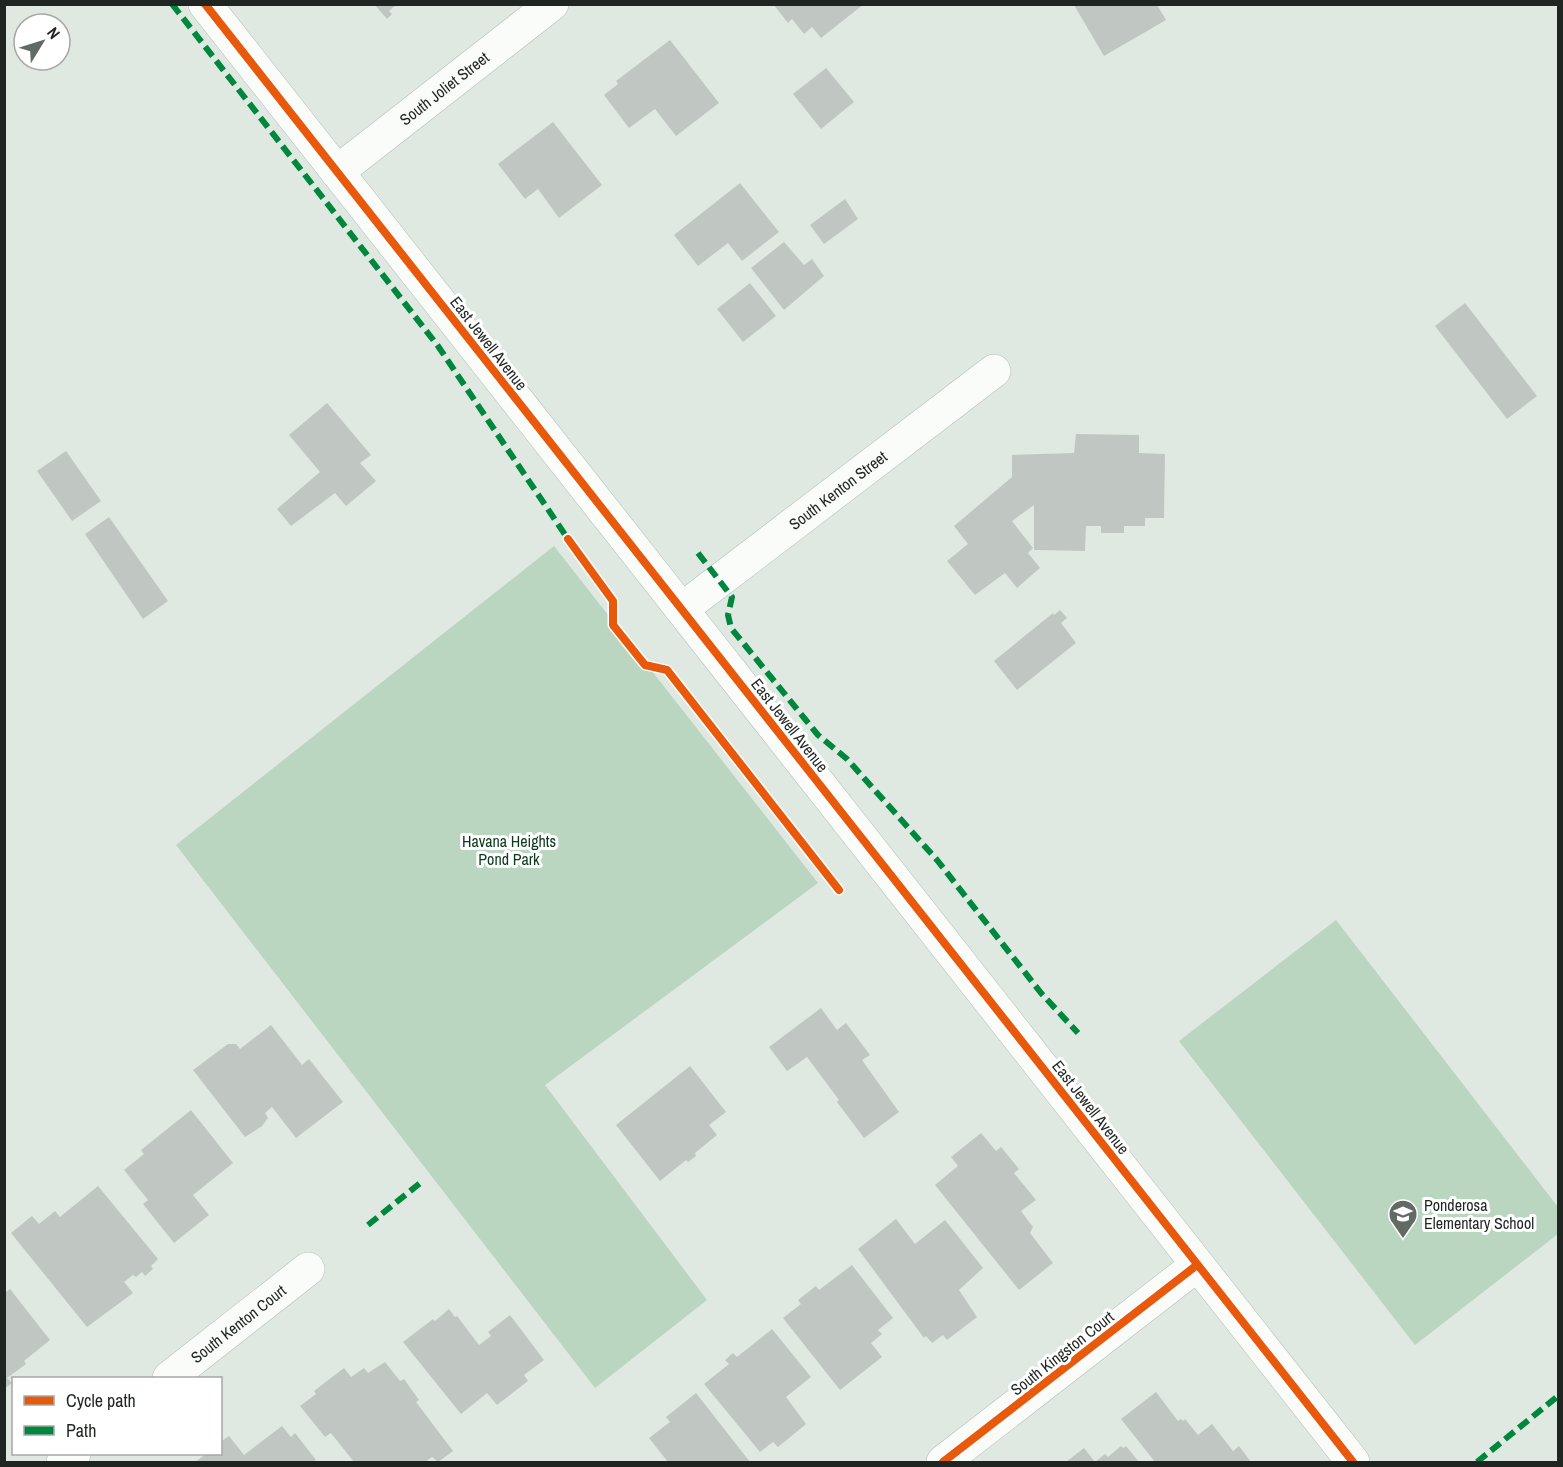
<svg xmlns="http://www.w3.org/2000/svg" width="1563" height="1467" viewBox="0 0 1563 1467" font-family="'Archivo Narrow',sans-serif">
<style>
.green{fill:#bad5c0}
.building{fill:#c0c7c2}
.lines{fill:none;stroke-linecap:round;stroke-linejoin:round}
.street-casing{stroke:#b6beb8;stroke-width:34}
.secondary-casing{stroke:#b6beb8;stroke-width:34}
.street{stroke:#fafcfa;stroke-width:33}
.secondary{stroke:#fafcfa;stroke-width:33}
.quiet{stroke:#00873e;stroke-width:6;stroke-dasharray:12 6;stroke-linecap:butt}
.cycleway-casing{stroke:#fff;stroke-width:11}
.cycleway{stroke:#e8590c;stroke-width:8}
.labels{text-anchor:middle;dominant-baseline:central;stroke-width:6;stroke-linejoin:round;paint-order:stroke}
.street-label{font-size:16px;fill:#1f2621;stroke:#fff}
.park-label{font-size:16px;fill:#0d391c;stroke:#fff}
.poi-label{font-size:16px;fill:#1f2621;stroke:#fff;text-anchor:start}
</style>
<rect width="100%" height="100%" fill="#dfe9e1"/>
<g class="green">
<path d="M554 546 818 883 545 1085 707 1300 595 1388 176 845Z"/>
<path d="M1336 920 1558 1207V1234L1415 1345 1179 1041Z"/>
</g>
<g class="building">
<path d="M374 4H397L389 11 392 14 387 19Z"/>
<path d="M773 4H864L821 38 812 27 804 34 792 19 788 23Z"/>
<path d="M1074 5H1157L1166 20 1104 56Z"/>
<path d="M670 40 719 103 676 136 655 109 629 128 604 95 618 84 616 81Z"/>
<path d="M826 68 854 102 821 129 793 94Z"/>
<path d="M553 122 602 185 559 218 538 189 525 199 498 164Z"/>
<path d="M740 183 779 232 742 261 728 243 698 266 674 235Z"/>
<path d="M845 199 858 219 824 244 810 225Z"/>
<path d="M784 242 804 265 812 259 824 276 784 310 751 268Z"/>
<path d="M750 283 776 316 743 342 717 309Z"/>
<path d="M1465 303 1537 396 1507 419 1435 326Z"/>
<path d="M327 403 371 455 360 463 376 481 346 506 335 493 291 526 277 509 320 472 289 435Z"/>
<path d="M1076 434 1139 435V453L1165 454 1164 518H1145V526H1124V533H1101V526H1086L1085 551 1034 550V505L1012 521 1033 548 1028 553 1040 568 1017 588 1005 573 975 595 947 561 968 544 954 526 1012 477V455L1074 453Z"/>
<path d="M66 451 101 501 72 521 37 471Z"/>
<path d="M109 517 168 601 143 619 85 534Z"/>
<path d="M1060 610 1067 618 1061 623 1076 643 1017 690 994 661 1053 613 1054 615Z"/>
<path d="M821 1008 837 1030 846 1023 870 1055 862 1060 899 1112 864 1138 837 1102 839 1100 807 1057 787 1071 769 1047Z"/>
<path d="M271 1025 302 1065 309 1059 343 1102 296 1138 272 1107 265 1113 268 1118 262 1126 245 1137 193 1070 228 1044H236L240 1049Z"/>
<path d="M690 1066 726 1112 709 1125 717 1135 695 1153 696 1156 688 1162 686 1160 660 1181 616 1125Z"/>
<path d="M191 1110 233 1163 193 1195 209 1215 174 1243 143 1204 148 1200 124 1170 144 1154 141 1150Z"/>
<path d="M981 1133 996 1151 1001 1147 1019 1169 1014 1173 1036 1200 1021 1211 1033 1227 1030 1233 1053 1263 1019 1290 935 1185 958 1166 951 1157Z"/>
<path d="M98 1186 158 1259 151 1266 153 1269 145 1276 142 1272 136 1277 133 1275 124 1282 133 1293 87 1327 11 1233 32 1216 39 1224 55 1211 60 1217Z"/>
<path d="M896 1219 915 1244 945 1220 983 1268 959 1290 977 1317 947 1340 943 1335 932 1343 926 1336 924 1338 858 1249Z"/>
<path d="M852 1265 893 1318 878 1330 882 1334 871 1343 882 1357 840 1390 783 1318 801 1304 798 1300 816 1286 819 1290Z"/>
<path d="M10 1289 50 1340 24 1361 26 1364 7 1378 12 1383 4 1389V1293Z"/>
<path d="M449 1309 455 1317 457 1316 479 1345 491 1336 488 1332 510 1315 544 1360 524 1375 528 1381 497 1405 487 1393 461 1414 403 1342 433 1319 435 1321Z"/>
<path d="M772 1329 811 1377 786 1397 806 1424 778 1447 773 1442 760 1452 704 1384 729 1364 725 1360 733 1353 737 1357Z"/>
<path d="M385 1362 400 1381 404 1379 419 1400 416 1402 453 1451 438 1462 432 1457 425 1462H354L331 1433 325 1437 300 1406 316 1394 314 1391 344 1368 351 1377 364 1368 368 1373Z"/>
<path d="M1156 1392 1178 1421 1181 1419 1183 1421 1185 1419 1198 1435 1212 1424 1233 1451 1239 1446 1251 1462H1155L1121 1419Z"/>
<path d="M696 1393 750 1462H668L649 1438 670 1422 666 1417Z"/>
<path d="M282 1426 291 1437 295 1433 316 1460 313 1462H195L206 1454H220V1442L229 1436 244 1455Z"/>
<path d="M1121 1446 1123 1448 1126 1446 1139 1462H1066L1084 1448 1095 1462 1105 1454 1108 1457Z"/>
</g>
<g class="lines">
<g class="street-casing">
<g id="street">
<path id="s1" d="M337 172 552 4"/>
<path id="s2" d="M682 609 994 371"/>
<path id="s3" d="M169 1378 308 1269"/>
<path d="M63 1462 74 1454"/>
<path d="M943 1462 1197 1265"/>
</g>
</g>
<g class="secondary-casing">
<path id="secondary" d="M205 4 1353 1462"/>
</g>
<use href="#street" class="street"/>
<use href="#secondary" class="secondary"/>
<g class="quiet">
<path d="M172 4 438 346 568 539"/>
<path d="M698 553 732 597 728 615 731 628 818 735 847 759 937 860 1041 993 1078 1033"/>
<path d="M368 1225 424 1180"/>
<path d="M1477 1462 1558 1396"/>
</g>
<g class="cycleway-casing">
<g id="cycleway">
<path d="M205 4 1353 1462"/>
<path d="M568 539 613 601V625L645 665 667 670 839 890"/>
<path d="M943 1462 1197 1265"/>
</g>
</g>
<use href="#cycleway" class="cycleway"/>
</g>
<defs>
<g id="school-pin" transform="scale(1.5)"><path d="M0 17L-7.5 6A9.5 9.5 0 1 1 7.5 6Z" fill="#626a64" stroke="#fff"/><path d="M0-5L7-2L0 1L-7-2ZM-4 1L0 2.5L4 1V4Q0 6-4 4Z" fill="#fff"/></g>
</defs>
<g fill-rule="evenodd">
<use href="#school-pin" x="1403" y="1214"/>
</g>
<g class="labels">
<g class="street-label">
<text stroke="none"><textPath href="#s1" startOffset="136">South Joliet Street</textPath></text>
<text transform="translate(489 343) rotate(52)">East Jewell Avenue</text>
<text stroke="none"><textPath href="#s2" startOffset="196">South Kenton Street</textPath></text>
<text transform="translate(790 725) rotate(52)">East Jewell Avenue</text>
<text transform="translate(1091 1107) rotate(52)">East Jewell Avenue</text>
<text stroke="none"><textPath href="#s3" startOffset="88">South Kenton Court</textPath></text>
<text transform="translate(1062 1353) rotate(-38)">South Kingston Court</text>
</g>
<g class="park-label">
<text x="509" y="841">Havana Heights<tspan x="509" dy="18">Pond Park</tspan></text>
</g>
<g class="poi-label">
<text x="1424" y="1205">Ponderosa<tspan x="1424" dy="18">Elementary School</tspan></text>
</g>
</g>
<rect width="1563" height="1467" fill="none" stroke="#1f2621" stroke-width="12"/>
<rect x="12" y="1377" width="210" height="78" fill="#ffffff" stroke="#a5a8a6" stroke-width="1.5"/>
<rect x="24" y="1396" width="30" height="9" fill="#e8590c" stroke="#a5a8a6" stroke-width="1.5"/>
<text x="66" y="1407" font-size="18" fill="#1f2621">Cycle path</text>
<rect x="24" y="1426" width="30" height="9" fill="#00873e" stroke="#a5a8a6" stroke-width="1.5"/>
<text x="66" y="1437" font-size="18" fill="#1f2621">Path</text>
<g transform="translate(42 42) rotate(52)"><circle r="28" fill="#ffffff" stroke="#a5a8a6" stroke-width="1.5"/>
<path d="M0-4.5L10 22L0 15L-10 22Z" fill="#626a64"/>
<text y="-9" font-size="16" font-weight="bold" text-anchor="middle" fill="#1f2621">N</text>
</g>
</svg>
